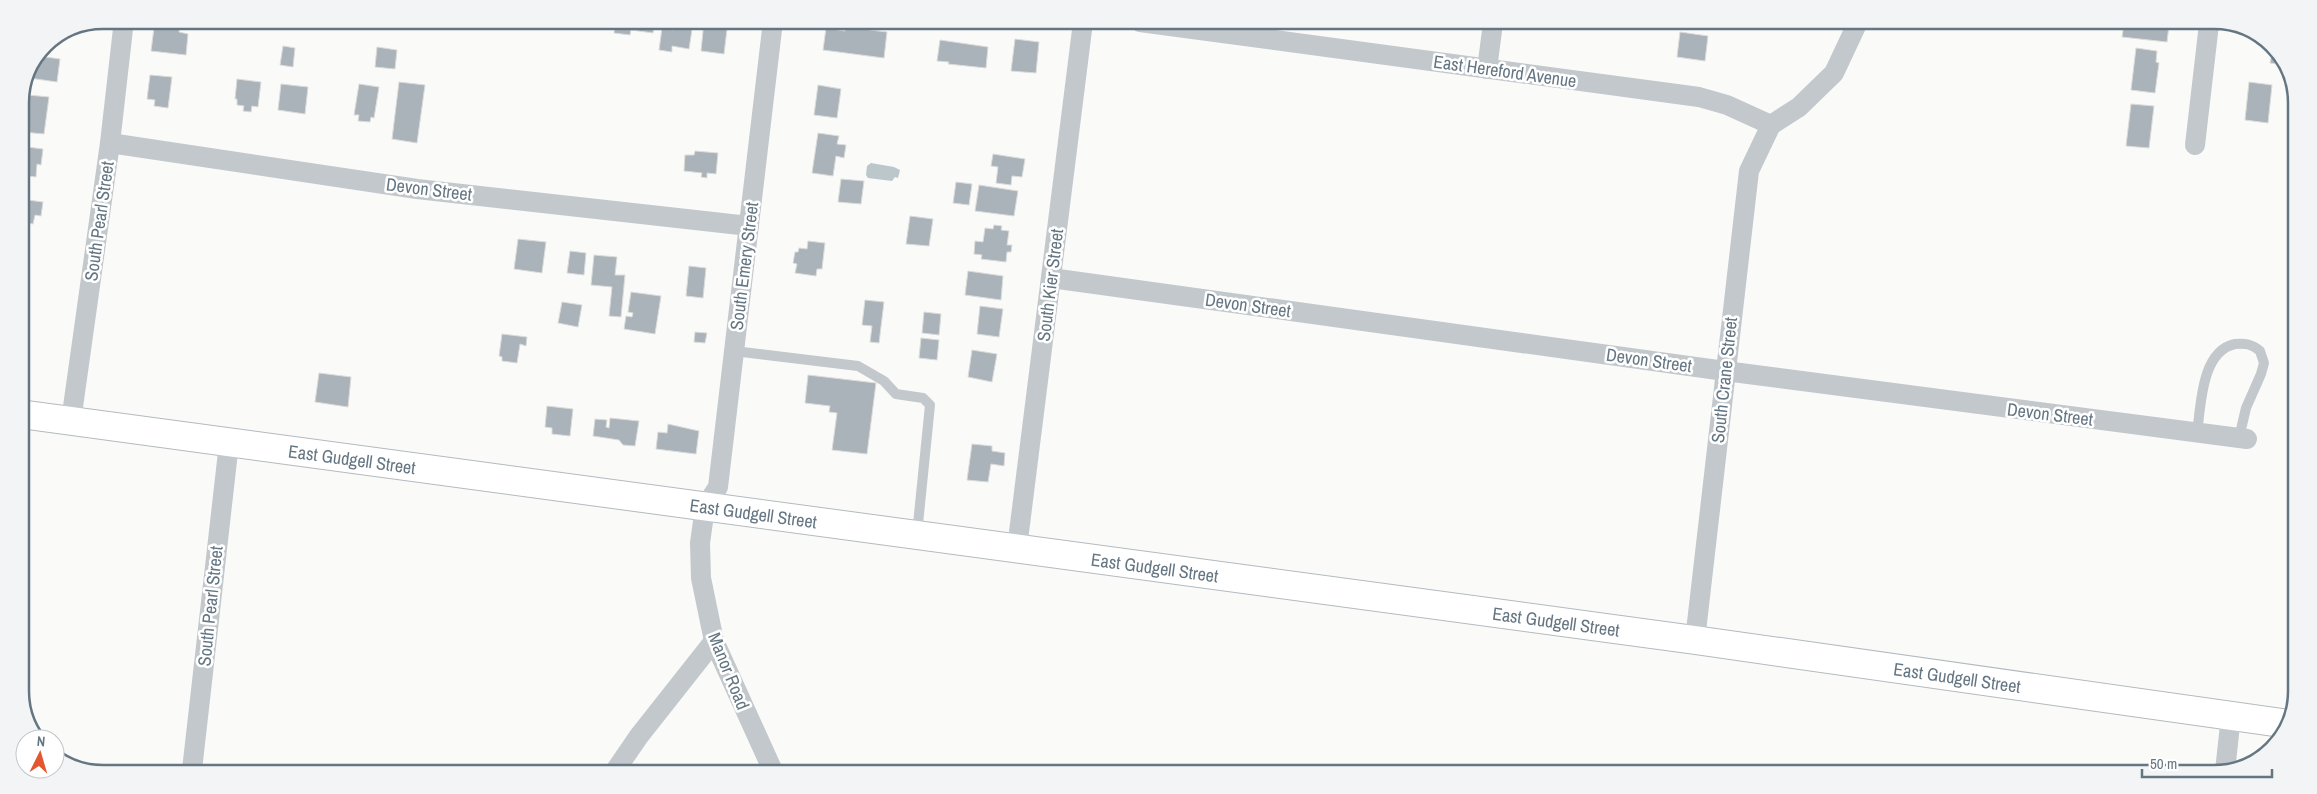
<svg xmlns="http://www.w3.org/2000/svg" width="2317" height="794" viewBox="0 0 2317 794" font-family="'Archivo Narrow',sans-serif">
<style>
.water{fill:#bbc7cb}
.building{fill:#aab3b9;stroke:#dcdcda}
.lines{fill:none;stroke-linecap:round;stroke-linejoin:round}
.secondary-casing{stroke:#b3babf;stroke-width:30}
.lane{stroke:#c3c8cc;stroke-width:10}
.street{stroke:#c3c8cc;stroke-width:20}
.secondary{stroke:#fff;stroke-width:28}
.labels{text-anchor:middle;dominant-baseline:central;stroke-width:5;stroke-linejoin:round;paint-order:stroke}
.street-label{font-size:18px;fill:#657683;stroke:#fff}
.rim{fill:none;stroke:#657683;stroke-width:2.5}
</style>
<rect width="100%" height="100%" fill="#fafaf8"/>
<path class="water" d="M871 163 894 167 900 170 898 178 895 177 892 181 868 178 866 175 867 166Z"/>
<g class="building">
<path d="M155 20 180 21 179 32 188 34 186 55 151 51Z"/>
<path d="M615 21H655L653 33 631 30 630 35 614 33Z"/>
<path d="M674 21H690L693 23 689 49 672 46V52L659 50 662 28 673 30Z"/>
<path d="M704 21H728L724 54 701 51Z"/>
<path d="M2124 24 2169 25 2167 42 2122 37Z"/>
<path d="M846 27 887 32 884 58 823 50 826 28 845 31Z"/>
<path d="M1680 32 1708 36 1705 61 1677 57Z"/>
<path d="M1015 39 1039 42 1036 73 1011 71Z"/>
<path d="M940 40 988 47 986 68 948 64 949 62 937 61Z"/>
<path d="M2270 45 2280 52 2285 65 2270 63 2272 53H2269Z"/>
<path d="M283 46 295 48 293 67 280 65Z"/>
<path d="M377 47 397 50 395 69 375 67Z"/>
<path d="M2136 48 2157 51 2156 62 2159 63 2155 93 2131 90Z"/>
<path d="M39 56 60 59 57 82 29 78Z"/>
<path d="M150 75 172 77 168 108 154 106 155 100 147 99Z"/>
<path d="M237 79 261 82 258 107 252 106 251 112 243 111 244 106 237 105V99H235Z"/>
<path d="M399 82 425 85 417 143 392 139Z"/>
<path d="M2249 82 2272 85 2268 123 2245 120Z"/>
<path d="M281 84 308 87 305 114 278 110Z"/>
<path d="M359 84 379 87 374 118 371 117 370 122 358 121 359 115H354Z"/>
<path d="M818 85 841 89 837 118 814 115Z"/>
<path d="M28 95 49 97 44 134 23 132 24 129H20V101H27Z"/>
<path d="M2131 104 2154 106 2149 148 2126 146Z"/>
<path d="M818 133 839 136 837 144 846 145 844 158 836 156 833 176 812 173Z"/>
<path d="M20 146 43 149 41 165 37 164 36 177 20 175Z"/>
<path d="M695 151 718 153 716 174 707 173V178L701 177 702 173 684 171 685 155H694Z"/>
<path d="M993 154 1025 159 1022 177 1012 176 1011 185 996 183 998 167 991 166Z"/>
<path d="M841 179 864 181 861 204 838 202Z"/>
<path d="M956 182 972 184 969 205 953 203Z"/>
<path d="M979 185 1018 191 1014 216 975 211Z"/>
<path d="M20 199 43 202 41 216 35 215 33 224 20 222Z"/>
<path d="M910 216 933 219 929 246 906 244Z"/>
<path d="M994 225 1002 226 1001 230 1009 231 1007 245H1012L1011 252H1007L1006 262 981 259 982 255 974 254 975 241 983 242 985 228 993 229Z"/>
<path d="M518 239 546 242 542 273 514 269Z"/>
<path d="M808 241 825 243 822 269H817L816 276 795 273 797 264 793 263 795 252H798L799 248 807 249Z"/>
<path d="M570 251 586 253 584 275 567 273Z"/>
<path d="M594 255 617 257 615 275H625L621 317 609 316 612 287 591 285Z"/>
<path d="M689 266 706 268 703 298 686 296Z"/>
<path d="M968 271 1003 276 1001 300 965 295Z"/>
<path d="M631 292 661 296 655 334 624 329 626 316 632 317 633 313 628 312Z"/>
<path d="M865 300 884 302 879 343 870 342 872 326 862 325Z"/>
<path d="M562 302 582 305 578 327 558 323Z"/>
<path d="M980 306 1003 309 999 337 977 334Z"/>
<path d="M924 312 941 314 939 335 922 333Z"/>
<path d="M695 332 707 333 705 343 694 342Z"/>
<path d="M20 334 28 335 23 373H20Z"/>
<path d="M502 334 527 337 526 346 520 344 517 363 502 361V357L499 356Z"/>
<path d="M921 338 939 340 937 360 919 358Z"/>
<path d="M972 350 997 354 992 382 968 377Z"/>
<path d="M319 373 351 377 348 407 315 402Z"/>
<path d="M808 375 876 383 867 454 832 450 837 413 829 412 830 406 805 403Z"/>
<path d="M547 406 573 409 570 436 552 434V428L545 427Z"/>
<path d="M610 418 639 421 635 446 623 445 619 440 593 436 595 419 607 420 606 427 609 428Z"/>
<path d="M668 424 699 431 696 454 656 449 658 432 667 433Z"/>
<path d="M972 444 992 446V451L1005 453 1004 466 991 464 988 482 967 480Z"/>
</g>
<g class="lines">
<g class="secondary-casing">
<g id="secondary">
<path id="s1" d="M20 414 1695 640 2288 724"/>
</g>
</g>
<g class="lane">
<path d="M734 351 858 366 884 381 896 394 923 398 930 405 917 534"/>
<path d="M2197 433C2201 406 2201 351 2235 344 2245 343 2252 344 2260 351L2264 363 2261 374 2246 408 2239 438"/>
</g>
<g class="street">
<path d="M773 21 718 487 705 507 700 543 701 578 714 641 773 771"/>
<path d="M1140 22 1699 97 1727 105 1771 125 1799 107 1834 73 1857 24"/>
<path d="M1487 69 1493 23"/>
<path d="M110 143 417 189 749 226"/>
<path d="M2195 145 2209 24"/>
<path d="M1051 278 1725 371 2247 439"/>
<path d="M71 421 110 143 124 20"/>
<path d="M1017 548 1083 22"/>
<path d="M1695 640 1749 171 1771 125"/>
<path d="M192 770 229 443"/>
<path d="M615 771 639 736 714 641"/>
<path d="M2225 771 2231 716"/>
</g>
<use href="#secondary" class="secondary"/>
</g>
<g class="labels">
<g class="street-label">
<text transform="translate(1505 71) rotate(8)">East Hereford Avenue</text>
<text transform="translate(429 189) rotate(7)">Devon Street</text>
<text transform="translate(99 221) rotate(-82)">South Pearl Street</text>
<text transform="translate(744 266) rotate(-83)">South Emery Street</text>
<text transform="translate(1050 285) rotate(-83)">South Kier Street</text>
<text transform="translate(1248 305) rotate(8)">Devon Street</text>
<text transform="translate(1649 360) rotate(8)">Devon Street</text>
<text transform="translate(1724 380) rotate(-84)">South Crane Street</text>
<text transform="translate(2050 414) rotate(7)">Devon Street</text>
<text stroke="none"><textPath href="#s1" startOffset="335">East Gudgell Street</textPath></text>
<text stroke="none"><textPath href="#s1" startOffset="740">East Gudgell Street</textPath></text>
<text stroke="none"><textPath href="#s1" startOffset="1145">East Gudgell Street</textPath></text>
<text transform="translate(210 606) rotate(-84)">South Pearl Street</text>
<text stroke="none"><textPath href="#s1" startOffset="1550">East Gudgell Street</textPath></text>
<text transform="translate(729 671) rotate(68)">Manor Road</text>
<text stroke="none"><textPath href="#s1" startOffset="1955">East Gudgell Street</textPath></text>
</g>
</g>
<path d="M0 0H2317V794H0ZM103 29H2214A74 74 0 0 1 2288 103V691A74 74 0 0 1 2214 765H103A74 74 0 0 1 29 691V103A74 74 0 0 1 103 29Z" fill="#f3f4f5" fill-rule="evenodd"/>
<path class="rim" d="M103 29H2214A74 74 0 0 1 2288 103V691A74 74 0 0 1 2214 765H103A74 74 0 0 1 29 691V103A74 74 0 0 1 103 29Z"/>
<g transform="translate(40 754) rotate(5)"><circle r="24" fill="#ffffff" stroke="#c1c8cd"/>
<path d="M0-4L9 19L0 12L-9 19Z" fill="#e4572e"/>
<text y="-8" font-size="14" font-weight="bold" text-anchor="middle" fill="#657683">N</text>
</g>
<path d="M2142 769v8h130v-8" fill="none" stroke="#657683" stroke-width="2.5"/>
<text x="2150" y="769" font-size="15" fill="#657683" stroke="#ffffff" stroke-width="4" paint-order="stroke">50 m</text>
</svg>
